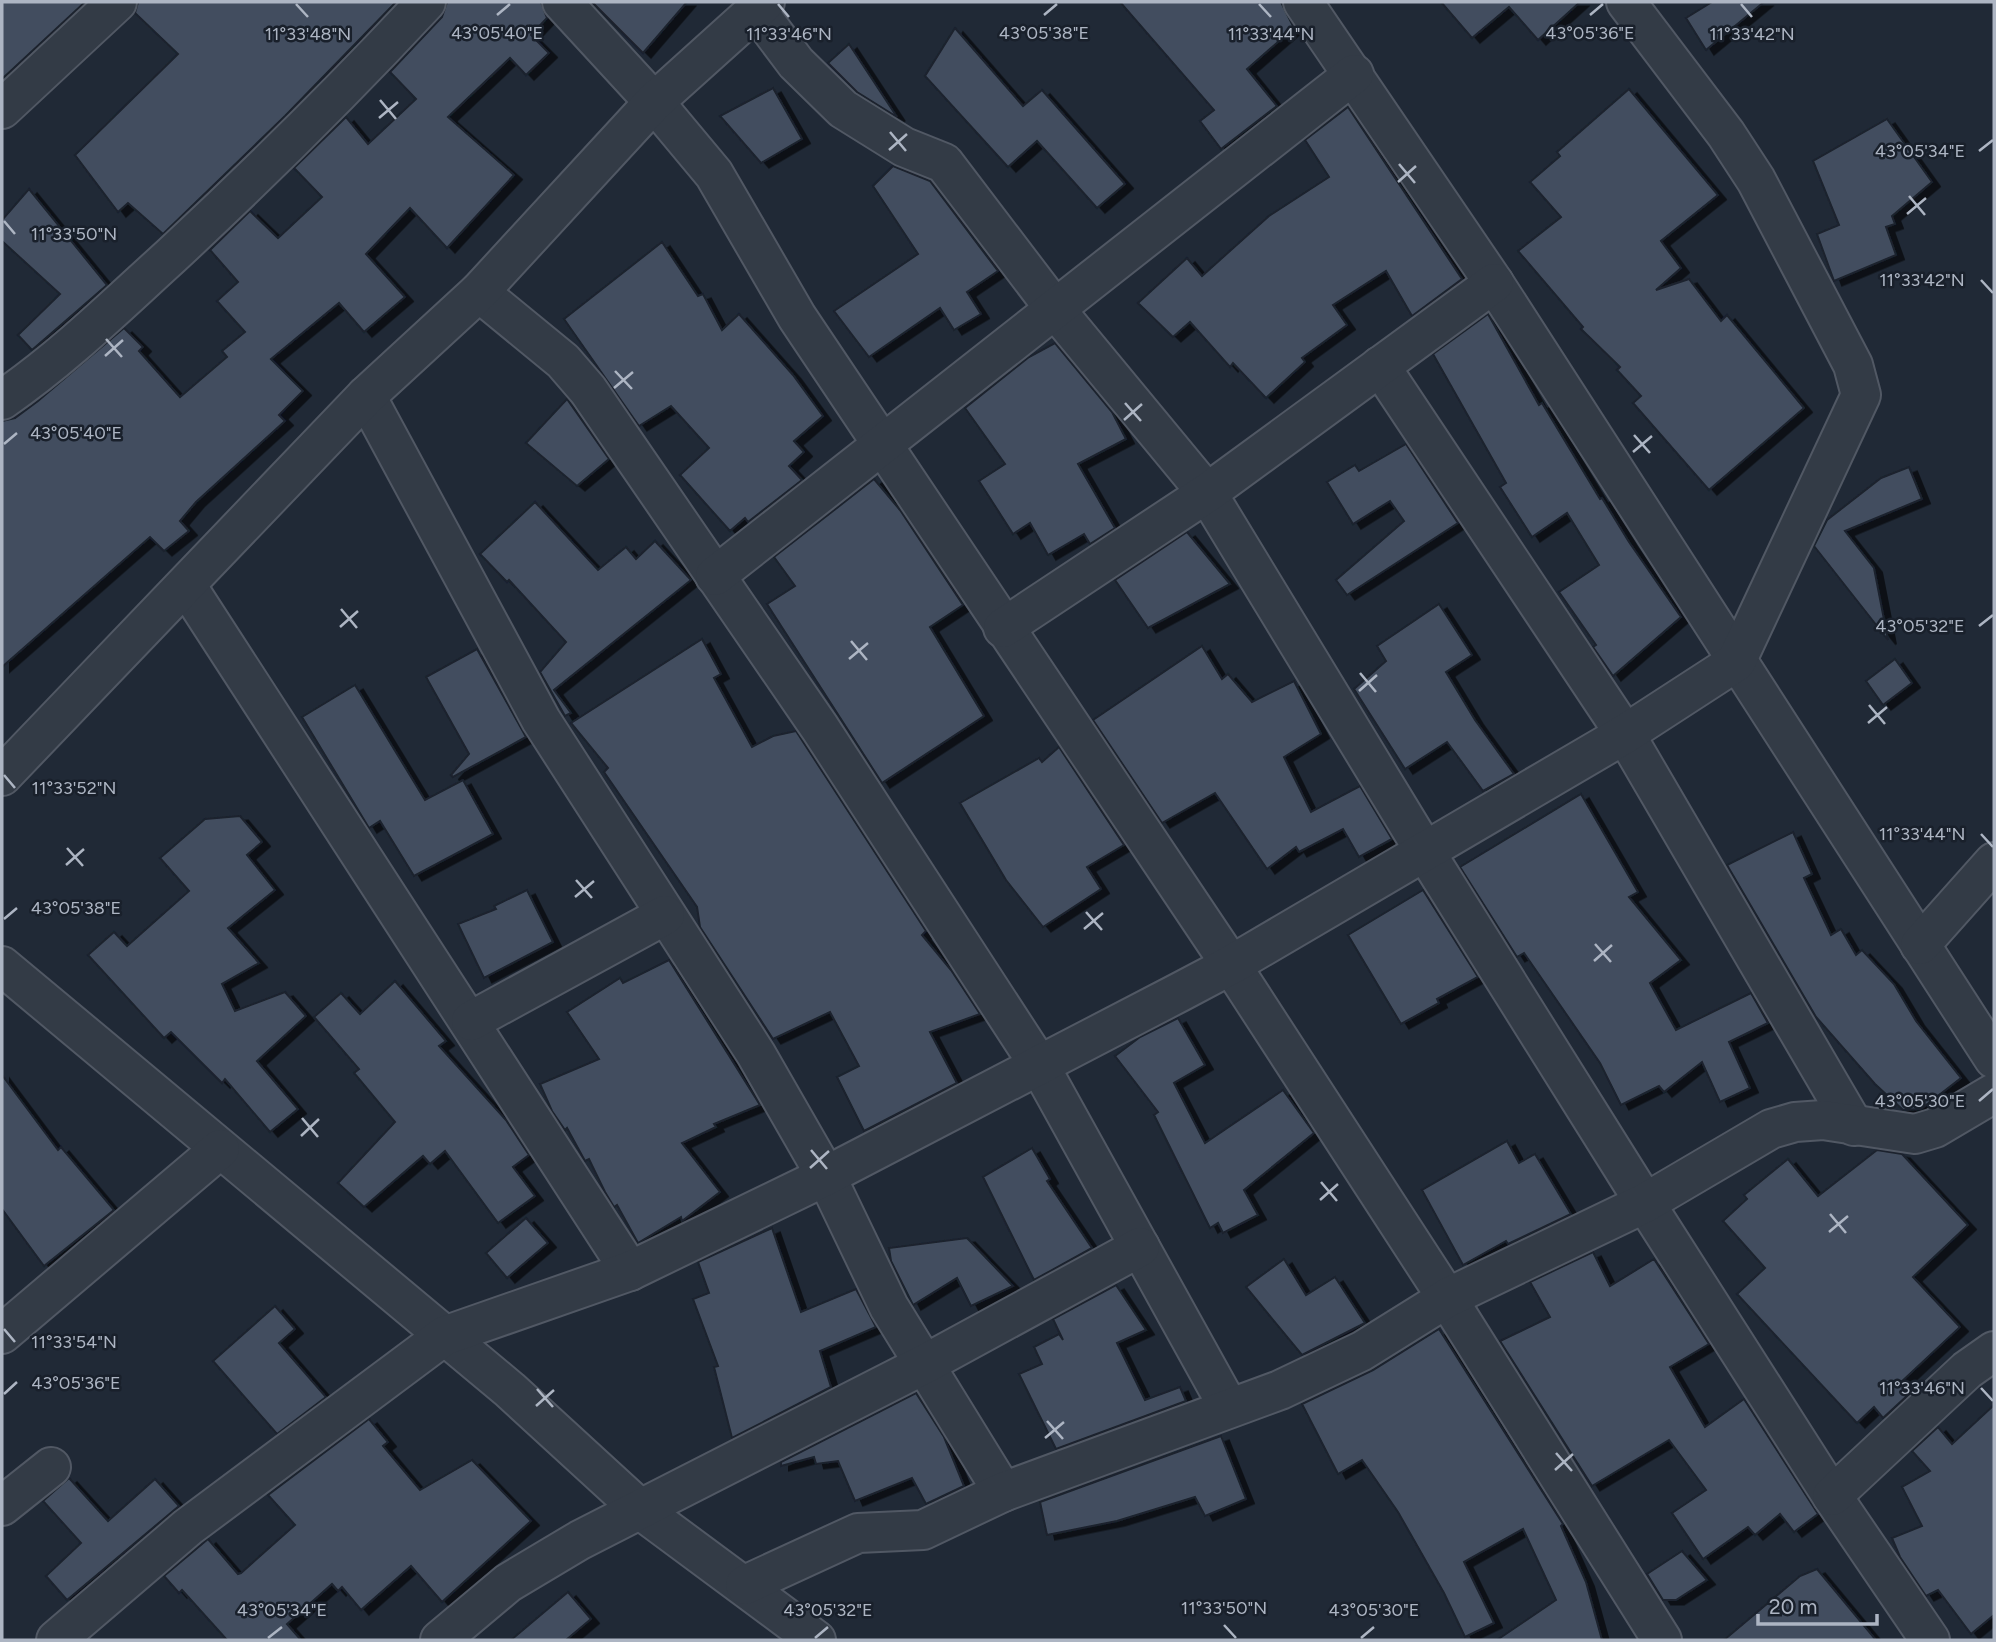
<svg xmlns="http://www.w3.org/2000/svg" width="1996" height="1642" viewBox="0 0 1996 1642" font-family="Figtree,sans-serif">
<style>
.building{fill:#434e5e;stroke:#1b222d;stroke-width:2;filter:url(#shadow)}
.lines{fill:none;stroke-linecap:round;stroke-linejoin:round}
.minor-casing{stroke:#515864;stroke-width:42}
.minor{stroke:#333b46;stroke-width:38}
.ticks{fill:none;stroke:#adb5c3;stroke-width:2.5}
.ticks-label{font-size:18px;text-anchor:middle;fill:#adb5c3;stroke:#19202b;stroke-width:5;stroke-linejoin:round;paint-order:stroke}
</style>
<defs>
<filter id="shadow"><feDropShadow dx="8" dy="4.5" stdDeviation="0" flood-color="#0009"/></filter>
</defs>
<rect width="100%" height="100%" fill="#202936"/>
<g class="building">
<path d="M2 2H85L2 79Z"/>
<path d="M138 2H396L285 116 163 234 128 203 118 212 75 155 178 54 135 13Z"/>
<path d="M447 2H541L547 18 531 35 549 53 526 75 510 58 448 117 514 175 447 248 410 208 366 254 405 297 364 332 339 303 271 359 303 391 279 415 285 421 196 502 180 521 189 531 164 551 150 537 2 667V421L15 418 38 401 124 328 143 347 139 351 180 397 227 357 222 351 245 332 217 301 238 282 210 250 250 211 278 238 322 197 294 168 346 117 368 144 416 99 390 72 442 17Z"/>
<path d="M592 2H687L643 53Z"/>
<path d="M1120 2H1281L1294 28 1247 69 1277 106 1221 149 1200 121 1214 110Z"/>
<path d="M1441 2H1580L1538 40 1509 7 1472 38Z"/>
<path d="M1712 2H1764L1706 50 1686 18Z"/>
<path d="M955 28 1023 106 1042 90 1125 184 1097 208 1037 141 1008 167 925 76Z"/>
<path d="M849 44 897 117 857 92 828 63Z"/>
<path d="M773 88 802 139 761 163 720 116Z"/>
<path d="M1629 89 1718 195 1661 241 1681 268 1656 290 1689 279 1721 321 1727 315 1804 408 1709 490 1633 403 1641 396 1617 370 1620 367 1581 329 1583 327 1518 251 1561 217 1530 182 1560 156 1557 152Z"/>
<path d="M1348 107 1462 279 1412 316 1386 271 1333 305 1347 325 1302 358 1305 362 1266 398 1233 363 1230 367 1190 322 1173 337 1138 303 1187 258 1202 276 1269 216 1329 177 1305 140Z"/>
<path d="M1887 119 1932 182 1892 216 1895 224 1886 227 1896 255 1834 281 1817 234 1839 225 1813 161Z"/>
<path d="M893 166 930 181 998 271 967 292 981 314 954 330 940 308 869 357 834 311 918 254 873 186Z"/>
<path d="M29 189 107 285 32 350 18 335 60 294 2 241V220Z"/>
<path d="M662 242 698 296 703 294 722 330 739 314 793 375 823 416 794 441 804 452 789 466 802 480 748 522 745 518 730 531 680 475 709 448 671 406 639 426 564 319Z"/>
<path d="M1488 314 1539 405 1542 403 1600 499 1602 498 1629 542 1681 617 1613 676 1593 647 1596 645 1559 592 1599 565 1567 513 1532 537 1500 487 1506 483 1433 354Z"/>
<path d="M1055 343 1112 412 1126 439 1078 464 1115 528 1090 544 1084 534 1048 555 1030 523 1013 534 979 481 1005 464 965 408 1029 357Z"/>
<path d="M567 399 609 459 577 486 526 443Z"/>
<path d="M1406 444 1458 523 1347 595 1336 580 1404 521 1390 501 1353 524 1327 482 1355 465 1359 471Z"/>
<path d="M1909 467 1922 499 1845 531 1874 568 1888 640 1814 546 1827 520 1881 478Z"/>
<path d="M874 479 900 510 963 605 930 627 984 716 882 783 767 604 795 586 774 557Z"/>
<path d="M535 502 598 570 626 547 636 559 655 541 691 580 554 690 571 713 565 716 540 672 566 642 509 580 507 582 480 554Z"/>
<path d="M1187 532 1230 584 1148 628 1115 580Z"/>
<path d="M1439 604 1472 655 1446 672 1475 720 1514 774 1483 791 1447 742 1405 769 1354 689 1386 661 1377 646Z"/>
<path d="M702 639 721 674 714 678 752 747 773 736 796 731 926 931 922 935 951 970 980 1014 930 1032 957 1083 864 1131 837 1077 859 1066 830 1012 773 1039 700 927 697 907 604 772 608 768 571 723Z"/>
<path d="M1202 646 1222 679 1228 674 1252 702 1294 681 1321 734 1284 757 1311 812 1360 786 1392 839 1359 857 1343 829 1299 852 1296 847 1267 869 1215 793 1162 823 1093 720Z"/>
<path d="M477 649 526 737 453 777 451 775 469 754 426 677Z"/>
<path d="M1895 659 1912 683 1883 705 1866 681Z"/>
<path d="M355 685 425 800 463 780 493 834 414 876 380 821 369 828 302 717Z"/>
<path d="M1059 747 1124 845 1087 867 1101 889 1043 927 1006 880 960 803 1039 758 1042 762Z"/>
<path d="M1581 794 1638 892 1629 897 1681 960 1650 983 1676 1030 1751 993 1768 1023 1729 1042 1750 1088 1720 1102 1702 1062 1664 1092 1659 1086 1621 1105 1600 1063 1524 953 1517 957 1460 867Z"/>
<path d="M240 816 262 842 247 855 275 890 228 928 259 963 222 984 235 1011 285 992 306 1016 257 1061 298 1109 270 1132 225 1079 222 1083 171 1032 164 1038 88 955 114 932 127 946 189 891 160 858 205 819Z"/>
<path d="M1793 832 1812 874 1804 878 1831 935 1841 929 1856 955 1862 950 1894 984 1916 1021 1961 1078 1921 1109 1903 1110 1875 1084 1816 1017 1727 865Z"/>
<path d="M527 890 553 942 484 978 458 924 496 909 494 906Z"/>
<path d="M1423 890 1478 977 1437 999 1439 1003 1401 1024 1348 935Z"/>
<path d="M669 960 760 1105 714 1124 716 1127 682 1143 720 1192 682 1221 681 1217 638 1243 617 1205 614 1207 605 1192 589 1159 585 1161 567 1128 565 1130 552 1111 540 1084 599 1059 567 1012 620 978 623 983Z"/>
<path d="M395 981 446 1041 439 1046 506 1120 529 1155 513 1167 535 1196 498 1223 445 1151 430 1164 423 1156 364 1207 338 1183 395 1122 354 1073 359 1069 314 1017 341 993 360 1014Z"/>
<path d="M1178 1018 1205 1065 1174 1083 1205 1143 1283 1090 1314 1133 1244 1190 1258 1215 1223 1233 1218 1223 1210 1228 1154 1115 1158 1112 1115 1056 1140 1037Z"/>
<path d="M2 1075 58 1150 61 1147 114 1210 44 1266 2 1209Z"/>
<path d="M1507 1141 1519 1163 1535 1154 1571 1214 1508 1244 1506 1241 1463 1265 1422 1190Z"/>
<path d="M1032 1148 1050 1179 1047 1181 1092 1248 1034 1280 983 1177Z"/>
<path d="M1877 1150 1902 1154 1968 1225 1913 1277 1960 1327 1900 1383 1909 1394 1883 1418 1874 1407 1857 1423 1737 1294 1765 1268 1723 1221 1747 1199 1744 1195 1788 1159 1818 1196Z"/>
<path d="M526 1218 548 1243 507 1278 486 1253Z"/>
<path d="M772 1228 801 1312 856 1289 876 1327 820 1351 831 1387 732 1438 714 1367 718 1366 693 1299 709 1293 698 1262Z"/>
<path d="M967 1238 1013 1286 971 1306 957 1278 913 1305 891 1261 889 1248Z"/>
<path d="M1593 1252 1610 1286 1654 1259 1709 1344 1670 1367 1705 1427 1744 1399 1818 1514 1794 1532 1780 1514 1755 1535 1748 1527 1703 1559 1672 1513 1706 1490 1669 1440 1592 1486 1500 1341 1550 1317 1530 1282Z"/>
<path d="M1284 1259 1306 1295 1335 1277 1365 1323 1302 1355 1246 1287Z"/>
<path d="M1116 1285 1146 1330 1117 1343 1145 1400 1180 1387 1186 1401 1056 1449 1019 1374 1042 1364 1034 1347 1059 1334 1063 1340 1053 1319Z"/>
<path d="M275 1306 295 1329 279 1343 326 1397 277 1434 213 1361Z"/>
<path d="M1439 1329 1563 1524 1561 1526 1586 1582 1602 1640H1497L1556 1600 1523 1529 1464 1562 1494 1623 1465 1637 1444 1593 1398 1512 1362 1460 1338 1474 1302 1404 1373 1370Z"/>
<path d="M916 1393 944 1437 964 1486 926 1504 912 1478 855 1501 838 1461 816 1464 814 1457 781 1466V1462Z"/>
<path d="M1994 1405V1615L1971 1634 1938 1590 1926 1596 1900 1557 1892 1538 1922 1526 1902 1487 1930 1471 1912 1451 1938 1427 1952 1444Z"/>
<path d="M369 1419 388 1442 383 1446 420 1490 472 1460 531 1521 442 1602 411 1566 361 1610 342 1587 338 1591 332 1584 287 1624 301 1640H227L182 1590 179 1593 164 1576 208 1539 238 1574 241 1573 295 1525 268 1495Z"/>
<path d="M1221 1436 1246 1499 1205 1516 1195 1497 1117 1521 1047 1535 1040 1502Z"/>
<path d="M69 1478 108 1521 155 1479 179 1506 67 1600 46 1576 81 1543 43 1501Z"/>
<path d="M1682 1551 1707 1580 1676 1600H1663L1647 1574Z"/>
<path d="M1817 1569 1876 1640H1724L1800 1576Z"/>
<path d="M568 1592 591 1619 566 1640H511Z"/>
</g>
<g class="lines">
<g class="minor-casing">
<g id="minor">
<path d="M562 2 654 102 714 174 797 317 1231 965 1447 1298 1662 1640"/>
<path d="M1303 2 1494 283 1994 1059"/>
<path d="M757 11 796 63 843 109 904 147 944 163 1055 309 1207 493 1424 850 1645 1203 1832 1496 1930 1640"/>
<path d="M2 109 117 2"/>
<path d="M479 292 563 361 588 390 820 728 1039 1065 1229 1408"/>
<path d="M1380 366 1625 734 1854 1126"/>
<path d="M366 396 541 720 756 1054 826 1176 889 1307 1003 1492"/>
<path d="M2 400C63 358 116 306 171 256 259 174 344 90 426 2"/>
<path d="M715 576 1354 74"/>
<path d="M186 585 630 1271"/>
<path d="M1003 628 1207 493 1494 283"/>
<path d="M2 776 366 396 479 292 654 102 765 2"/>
<path d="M1920 945 1994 862"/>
<path d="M2 966 510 1390 642 1511 816 1640"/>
<path d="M471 1021 665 915"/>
<path d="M2 1334 220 1149"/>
<path d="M1832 1496 1967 1370 1994 1351"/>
<path d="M2 1506 51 1467"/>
<path d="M745 1585 858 1533 923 1530 1003 1492 1280 1390 1362 1351 1447 1298 1645 1203 1771 1129 1795 1122 1823 1120 1915 1134 1935 1128 1994 1093"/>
<path d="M56 1640 188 1527 444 1336 630 1271 826 1176 1180 992 1231 965 1625 734 1736 662 1861 395 1853 365 1756 180 1726 134 1626 2"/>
<path d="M440 1640 508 1583 580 1540 925 1364 1140 1247"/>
</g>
</g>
<use href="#minor" class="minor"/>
</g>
<path class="ticks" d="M296 4 308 17M778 4 789 17M1259 4 1271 17M1741 4 1752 17M497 15 510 4M1044 15 1057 4M1590 15 1603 4M380 100 396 119M379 118 398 102M890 132 906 151M889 150 907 134M1979 151 1993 140M1399 164 1415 183M1398 182 1416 166M1909 196 1925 215M1907 214 1926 198M4 221 15 234M1981 280 1993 293M106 339 122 357M105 356 123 340M615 371 632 389M614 388 633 372M1125 403 1141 421M1124 420 1142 404M1634 435 1650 453M4 444 17 433M1633 452 1652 436M341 609 357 628M1979 626 1993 615M340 627 358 611M851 641 867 660M849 659 868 643M1360 673 1376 692M1359 691 1377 675M1869 705 1885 724M1868 723 1887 707M4 775 15 788M1981 834 1993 847M67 848 83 866M66 865 84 849M576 880 592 898M575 897 594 881M1086 912 1102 930M4 919 17 908M1084 929 1103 913M1595 944 1611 962M1594 961 1612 945M1979 1101 1993 1089M302 1118 318 1137M301 1136 319 1119M811 1150 827 1169M810 1168 829 1151M1321 1182 1337 1201M1320 1200 1338 1184M1830 1214 1846 1233M1829 1232 1848 1216M4 1329 15 1342M1981 1388 1993 1401M537 1389 553 1407M4 1394 17 1382M536 1406 554 1390M1047 1421 1063 1439M1045 1438 1064 1422M1556 1453 1572 1471M1555 1470 1573 1454M1224 1625 1236 1638M268 1638 282 1627M815 1638 828 1627M1361 1638 1374 1627"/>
<g class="ticks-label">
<text x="497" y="39">43°05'40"E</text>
<text x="1044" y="39">43°05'38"E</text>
<text x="1590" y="39">43°05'36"E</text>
<text x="308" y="40">11°33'48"N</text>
<text x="789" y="40">11°33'46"N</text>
<text x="1271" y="40">11°33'44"N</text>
<text x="1752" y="40">11°33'42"N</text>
<text x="1920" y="157">43°05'34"E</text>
<text x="74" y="240">11°33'50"N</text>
<text x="1922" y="286">11°33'42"N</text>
<text x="76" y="439">43°05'40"E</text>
<text x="1920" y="632">43°05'32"E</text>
<text x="74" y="794">11°33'52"N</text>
<text x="1922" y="840">11°33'44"N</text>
<text x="76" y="914">43°05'38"E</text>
<text x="1920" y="1107">43°05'30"E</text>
<text x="74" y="1348">11°33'54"N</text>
<text x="76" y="1389">43°05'36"E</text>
<text x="1922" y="1394">11°33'46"N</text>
<text x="1224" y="1614">11°33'50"N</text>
<text x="282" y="1616">43°05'34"E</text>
<text x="828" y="1616">43°05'32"E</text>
<text x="1374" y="1616">43°05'30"E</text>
</g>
<rect width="1996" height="1642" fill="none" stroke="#adb5c3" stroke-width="7"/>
<path d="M1758 1614v10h119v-10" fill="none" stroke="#adb5c3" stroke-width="3.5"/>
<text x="1769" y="1614" font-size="21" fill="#adb5c3" stroke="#19202b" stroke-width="5" paint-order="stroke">20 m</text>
</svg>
